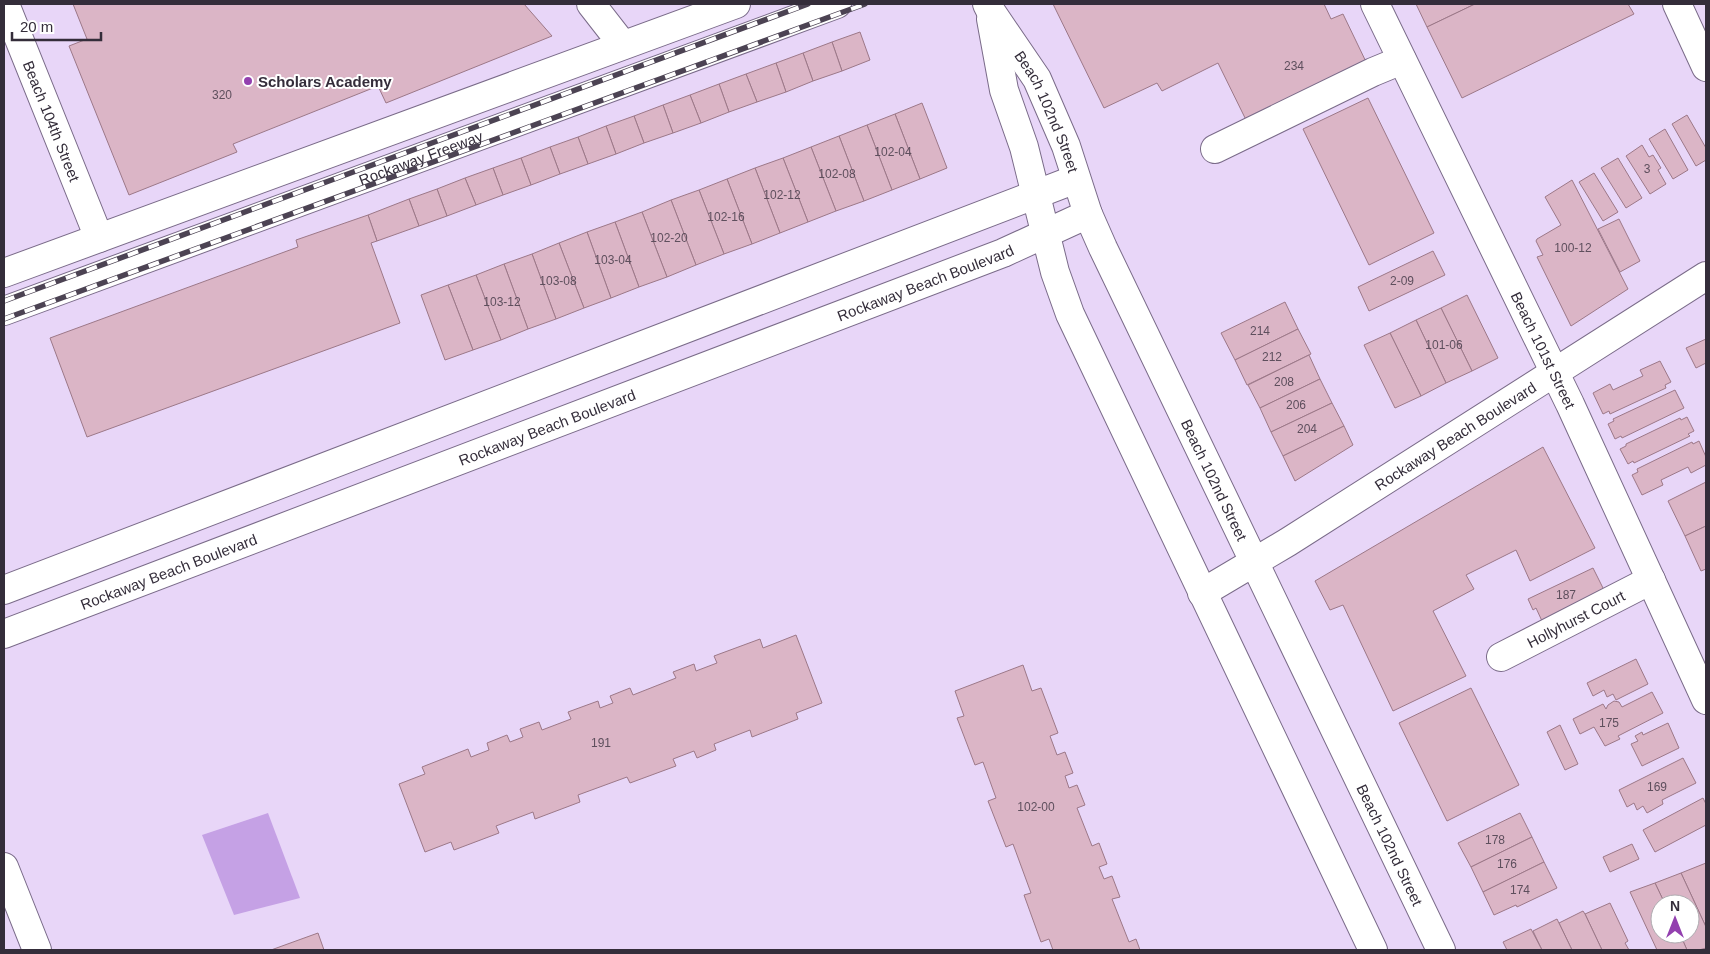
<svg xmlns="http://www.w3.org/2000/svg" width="1710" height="954" viewBox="0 0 1710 954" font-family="Arial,sans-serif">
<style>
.green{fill:#c5a1e5}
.building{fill:#dbb5c6;stroke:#9c7888}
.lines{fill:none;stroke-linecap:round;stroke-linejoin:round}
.minor-casing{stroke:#7a6b89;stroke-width:30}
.minor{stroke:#fff;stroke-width:28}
.rail-casing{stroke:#4c4353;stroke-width:5.5}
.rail{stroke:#fff;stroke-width:4;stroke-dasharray:11;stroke-linecap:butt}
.poi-dot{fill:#9340af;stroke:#fff;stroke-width:2}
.labels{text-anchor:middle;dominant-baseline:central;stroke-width:4;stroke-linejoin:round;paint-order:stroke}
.number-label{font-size:12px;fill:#5e4f5d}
.poi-label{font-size:15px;font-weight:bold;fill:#342d3a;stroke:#fff;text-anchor:start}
.street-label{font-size:15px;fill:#342d3a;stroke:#fff}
</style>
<rect width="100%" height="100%" fill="#e8d6f8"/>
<path class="green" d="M268 813 300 898 234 915 202 835Z"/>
<g class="building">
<path d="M73 4H524L552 36 386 103 378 86 233 144 237 152 129 195 69 46 87 39Z"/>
<path d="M1053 4H1324L1331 19 1343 14 1369 68 1249 126 1218 63 1162 91 1157 83 1104 108Z"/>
<path d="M1416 4H1475L1427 27Z"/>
<path d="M1475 4H1628L1634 14 1462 98 1427 27Z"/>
<path d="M860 32 870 60 842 71 832 42Z"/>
<path d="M832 42 842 71 813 81 803 53Z"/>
<path d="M803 53 813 81 786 92 776 63Z"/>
<path d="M776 63 786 92 757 102 746 74Z"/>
<path d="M746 74 757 102 729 112 719 84Z"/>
<path d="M719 84 729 112 701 123 690 95Z"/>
<path d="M690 95 701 123 673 133 663 105Z"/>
<path d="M1368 98 1434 233 1369 265 1303 129Z"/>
<path d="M922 103 947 168 920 179 895 114Z"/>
<path d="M663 105 673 133 644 143 634 116Z"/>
<path d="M895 114 920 179 892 190 867 125Z"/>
<path d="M1687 115 1706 148V160L1696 166 1672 124Z"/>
<path d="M634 116 644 143 616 154 606 126Z"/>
<path d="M867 125 892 190 864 201 839 136Z"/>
<path d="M606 126 616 154 588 164 578 137Z"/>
<path d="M1665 129 1688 170 1673 179 1649 139Z"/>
<path d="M839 136 864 201 836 211 811 147Z"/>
<path d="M578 137 588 164 560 174 550 147Z"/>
<path d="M1642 145 1649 157 1653 155 1661 168 1658 170 1666 184 1650 194 1626 156Z"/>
<path d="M550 147 560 174 531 185 521 158Z"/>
<path d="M811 147 836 211 808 222 783 158Z"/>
<path d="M521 158 531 185 503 195 493 168Z"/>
<path d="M783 158 808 222 780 233 755 168Z"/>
<path d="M1618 158 1642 198 1626 208 1601 168Z"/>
<path d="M493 168 503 195 476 205 465 178Z"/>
<path d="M755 168 780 233 752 244 727 179Z"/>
<path d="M1594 173 1618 212 1603 221 1579 182Z"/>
<path d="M465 178 476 205 447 216 437 189Z"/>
<path d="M727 179 752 244 724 254 699 190Z"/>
<path d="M1572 180 1628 289 1571 326 1537 257 1543 255 1536 241 1537 239 1561 225 1545 197Z"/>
<path d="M437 189 447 216 419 226 409 199Z"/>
<path d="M699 190 724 254 696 265 671 200Z"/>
<path d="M409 199 419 226 377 241 368 215Z"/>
<path d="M671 200 696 265 667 277 642 212Z"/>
<path d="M642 212 667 277 639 287 615 222Z"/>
<path d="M368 215 377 241 371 243 400 323 87 437 50 338 298 247 296 240Z"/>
<path d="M1619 219 1640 261 1620 272 1598 229Z"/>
<path d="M615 222 639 287 611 298 587 232Z"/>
<path d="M587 232 611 298 584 308 559 243Z"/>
<path d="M559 243 584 308 556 319 532 254Z"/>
<path d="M1433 251 1445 275 1369 311 1358 287Z"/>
<path d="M532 254 556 319 528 329 504 264Z"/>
<path d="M504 264 528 329 501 340 476 275Z"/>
<path d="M476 275 501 340 473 350 448 285Z"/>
<path d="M448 285 473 350 445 360 421 295Z"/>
<path d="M1467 295 1498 358 1472 371 1441 308Z"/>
<path d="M1285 302 1298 329 1235 360 1221 333Z"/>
<path d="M1441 308 1472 371 1446 383 1416 320Z"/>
<path d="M1416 320 1446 383 1421 396 1390 333Z"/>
<path d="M1298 329 1311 354 1247 385 1235 360Z"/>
<path d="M1390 333 1421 396 1395 408 1364 345Z"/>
<path d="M1706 339V363L1696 368 1686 348Z"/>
<path d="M1309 355 1320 379 1260 408 1248 385Z"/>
<path d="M1660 361 1671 382 1665 385 1666 388 1610 414 1609 411 1603 414 1593 393 1610 384 1613 390 1643 376 1640 370Z"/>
<path d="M1320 379 1332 403 1271 432 1260 408Z"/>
<path d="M1675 390 1684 408 1622 438 1621 436 1615 439 1608 424 1614 421 1613 419Z"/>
<path d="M1332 403 1344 426 1283 456 1271 432Z"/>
<path d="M1687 417 1694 431 1688 434 1690 436 1634 463 1633 461 1628 464 1620 449 1626 446V444L1680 418 1681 420Z"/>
<path d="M1344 426 1353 445 1295 481 1283 456Z"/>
<path d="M1699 441 1706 457V465L1691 473 1688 467 1661 480 1663 485 1642 495 1632 475 1638 472 1637 469 1692 442 1693 444Z"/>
<path d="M1543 447 1595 548 1530 581 1516 550 1466 575 1474 589 1433 611 1466 676 1393 711 1343 605 1330 610 1315 581Z"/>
<path d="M1706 482V526L1685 536 1668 501Z"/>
<path d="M1706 526V569L1701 571 1685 536Z"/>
<path d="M1593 568 1605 592 1542 621 1536 608 1533 610 1528 599Z"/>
<path d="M796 635 822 703 796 713 798 719 752 737 750 730 714 744 716 750 697 758 694 751 673 759 676 766 630 783 627 777 578 795 580 802 535 819 533 812 496 826 499 833 454 850 451 842 425 852 399 784 425 774 422 767 468 749 471 757 489 750 487 743 507 735 510 742 523 737 520 729 539 722 542 730 571 719 568 712 598 701 600 708 613 703 610 696 630 688 633 695 676 678 673 672 694 664 696 671 717 663 714 656 760 639 763 648Z"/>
<path d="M1636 659 1648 684 1616 700 1613 694 1607 697 1604 690 1593 696 1587 683Z"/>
<path d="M1023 665 1032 691 1041 688 1058 733 1050 736 1057 755 1065 752 1073 773 1065 776 1069 788 1077 785 1085 805 1077 808 1092 846 1099 843 1107 864 1099 867 1104 879 1112 876 1120 897 1112 899 1129 942 1136 939 1140 950H1053L1049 939 1041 942 1024 895 1031 893 1013 844 1006 847 988 801 996 798 983 762 975 765 957 718 964 716 955 691Z"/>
<path d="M1471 688 1519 785 1447 821 1399 723Z"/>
<path d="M1652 692 1663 713 1618 736 1620 739 1605 746 1594 727 1580 734 1573 719 1603 704 1606 709 1608 705 1614 701 1619 702 1622 707Z"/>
<path d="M1668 723 1679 748 1642 766 1631 744 1638 741 1635 736 1642 732 1643 735Z"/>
<path d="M1560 725 1578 764 1565 770 1547 732Z"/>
<path d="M1683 758 1696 783 1662 800 1663 804 1647 813 1643 806 1637 810 1634 803 1627 807 1619 790Z"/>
<path d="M1703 798 1706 804V825L1655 852 1643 830Z"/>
<path d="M1520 813 1532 837 1471 867 1458 843Z"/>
<path d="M1532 837 1544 862 1483 892 1471 867Z"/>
<path d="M1632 844 1639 859 1610 872 1603 857Z"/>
<path d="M1544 862 1557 888 1517 907 1516 905 1494 915 1483 892Z"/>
<path d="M1706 863V927L1681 873Z"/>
<path d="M1681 873 1706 927V948L1699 950H1687L1680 934H1690V904H1665L1655 883Z"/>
<path d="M1655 883 1665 904H1660V934H1680L1687 950H1657L1630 892Z"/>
<path d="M1610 903 1628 941 1625 943 1629 950H1602L1585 914Z"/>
<path d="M1583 911 1585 914 1602 950H1572L1559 923Z"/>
<path d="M1557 919 1572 950H1542L1533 931Z"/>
<path d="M1531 929 1542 950H1507L1503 942Z"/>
<path d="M318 933 324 950H271Z"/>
</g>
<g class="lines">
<g class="minor-casing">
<g id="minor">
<path id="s1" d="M5 4 99 238"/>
<path d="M591 4 623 45"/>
<path id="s2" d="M987 4 990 10 1037 79 1066 146 1088 214 1103 248 1441 950"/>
<path id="s3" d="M1375 4 1570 404 1706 700"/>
<path d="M1677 4 1706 67"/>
<path d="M991 19 1004 90 1024 147 1055 272 1070 314 1373 950"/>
<path d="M1215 149 1373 72 1402 60"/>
<path d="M4 273 736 4"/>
<path id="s4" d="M4 311 837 4"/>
<path d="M4 590 1076 179"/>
<path id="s5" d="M1202 593 1288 542 1706 276"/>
<path id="s6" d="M4 634 1003 253 1088 214"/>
<path id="s7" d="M1501 657 1651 580"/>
<path d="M4 867 37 950"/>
</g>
</g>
<use href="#minor" class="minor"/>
<g class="rail-casing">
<g id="rail">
<path d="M4 301 808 4"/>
<path d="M4 319 865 4"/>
</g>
</g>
<use href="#rail" class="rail"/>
</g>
<circle class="poi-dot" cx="248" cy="81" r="5"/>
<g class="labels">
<g class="number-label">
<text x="1294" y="66">234</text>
<text x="222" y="95">320</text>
<text x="893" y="152">102-04</text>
<text x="1647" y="169">3</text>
<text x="837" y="174">102-08</text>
<text x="782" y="195">102-12</text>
<text x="726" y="217">102-16</text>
<text x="669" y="238">102-20</text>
<text x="1573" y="248">100-12</text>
<text x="613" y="260">103-04</text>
<text x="558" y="281">103-08</text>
<text x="1402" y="281">2-09</text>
<text x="502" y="302">103-12</text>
<text x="1260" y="331">214</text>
<text x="1444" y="345">101-06</text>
<text x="1272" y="357">212</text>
<text x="1284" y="382">208</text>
<text x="1296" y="405">206</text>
<text x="1307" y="429">204</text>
<text x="1566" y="595">187</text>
<text x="1609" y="723">175</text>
<text x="601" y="743">191</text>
<text x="1657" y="787">169</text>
<text x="1036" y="807">102-00</text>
<text x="1495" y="840">178</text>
<text x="1507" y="864">176</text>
<text x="1520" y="890">174</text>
</g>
<g class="poi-label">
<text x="258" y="81">Scholars Academy</text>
</g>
<g class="street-label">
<text stroke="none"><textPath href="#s2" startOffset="124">Beach 102nd Street</textPath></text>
<text stroke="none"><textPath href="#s1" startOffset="126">Beach 104th Street</textPath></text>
<text stroke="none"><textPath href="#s4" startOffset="444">Rockaway Freeway</textPath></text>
<text stroke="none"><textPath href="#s6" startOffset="986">Rockaway Beach Boulevard</textPath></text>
<text stroke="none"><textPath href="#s3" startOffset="385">Beach 101st Street</textPath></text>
<text stroke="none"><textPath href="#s6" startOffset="581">Rockaway Beach Boulevard</textPath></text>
<text stroke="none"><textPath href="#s5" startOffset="298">Rockaway Beach Boulevard</textPath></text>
<text stroke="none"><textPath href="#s2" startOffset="529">Beach 102nd Street</textPath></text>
<text stroke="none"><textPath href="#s6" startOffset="176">Rockaway Beach Boulevard</textPath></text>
<text stroke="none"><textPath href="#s7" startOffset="84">Hollyhurst Court</textPath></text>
<text stroke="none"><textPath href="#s2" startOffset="934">Beach 102nd Street</textPath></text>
</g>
</g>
<rect width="1710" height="954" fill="none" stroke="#342d3a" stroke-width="10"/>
<g transform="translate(1675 919)"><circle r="24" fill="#ffffff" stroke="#aeabb0"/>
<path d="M0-4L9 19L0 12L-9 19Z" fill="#9340af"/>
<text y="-8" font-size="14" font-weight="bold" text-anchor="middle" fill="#342d3a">N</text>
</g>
<path d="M12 32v8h89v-8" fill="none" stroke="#342d3a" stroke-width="2.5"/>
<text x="20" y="32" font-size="15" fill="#342d3a" stroke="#ffffff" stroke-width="4" paint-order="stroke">20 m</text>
</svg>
